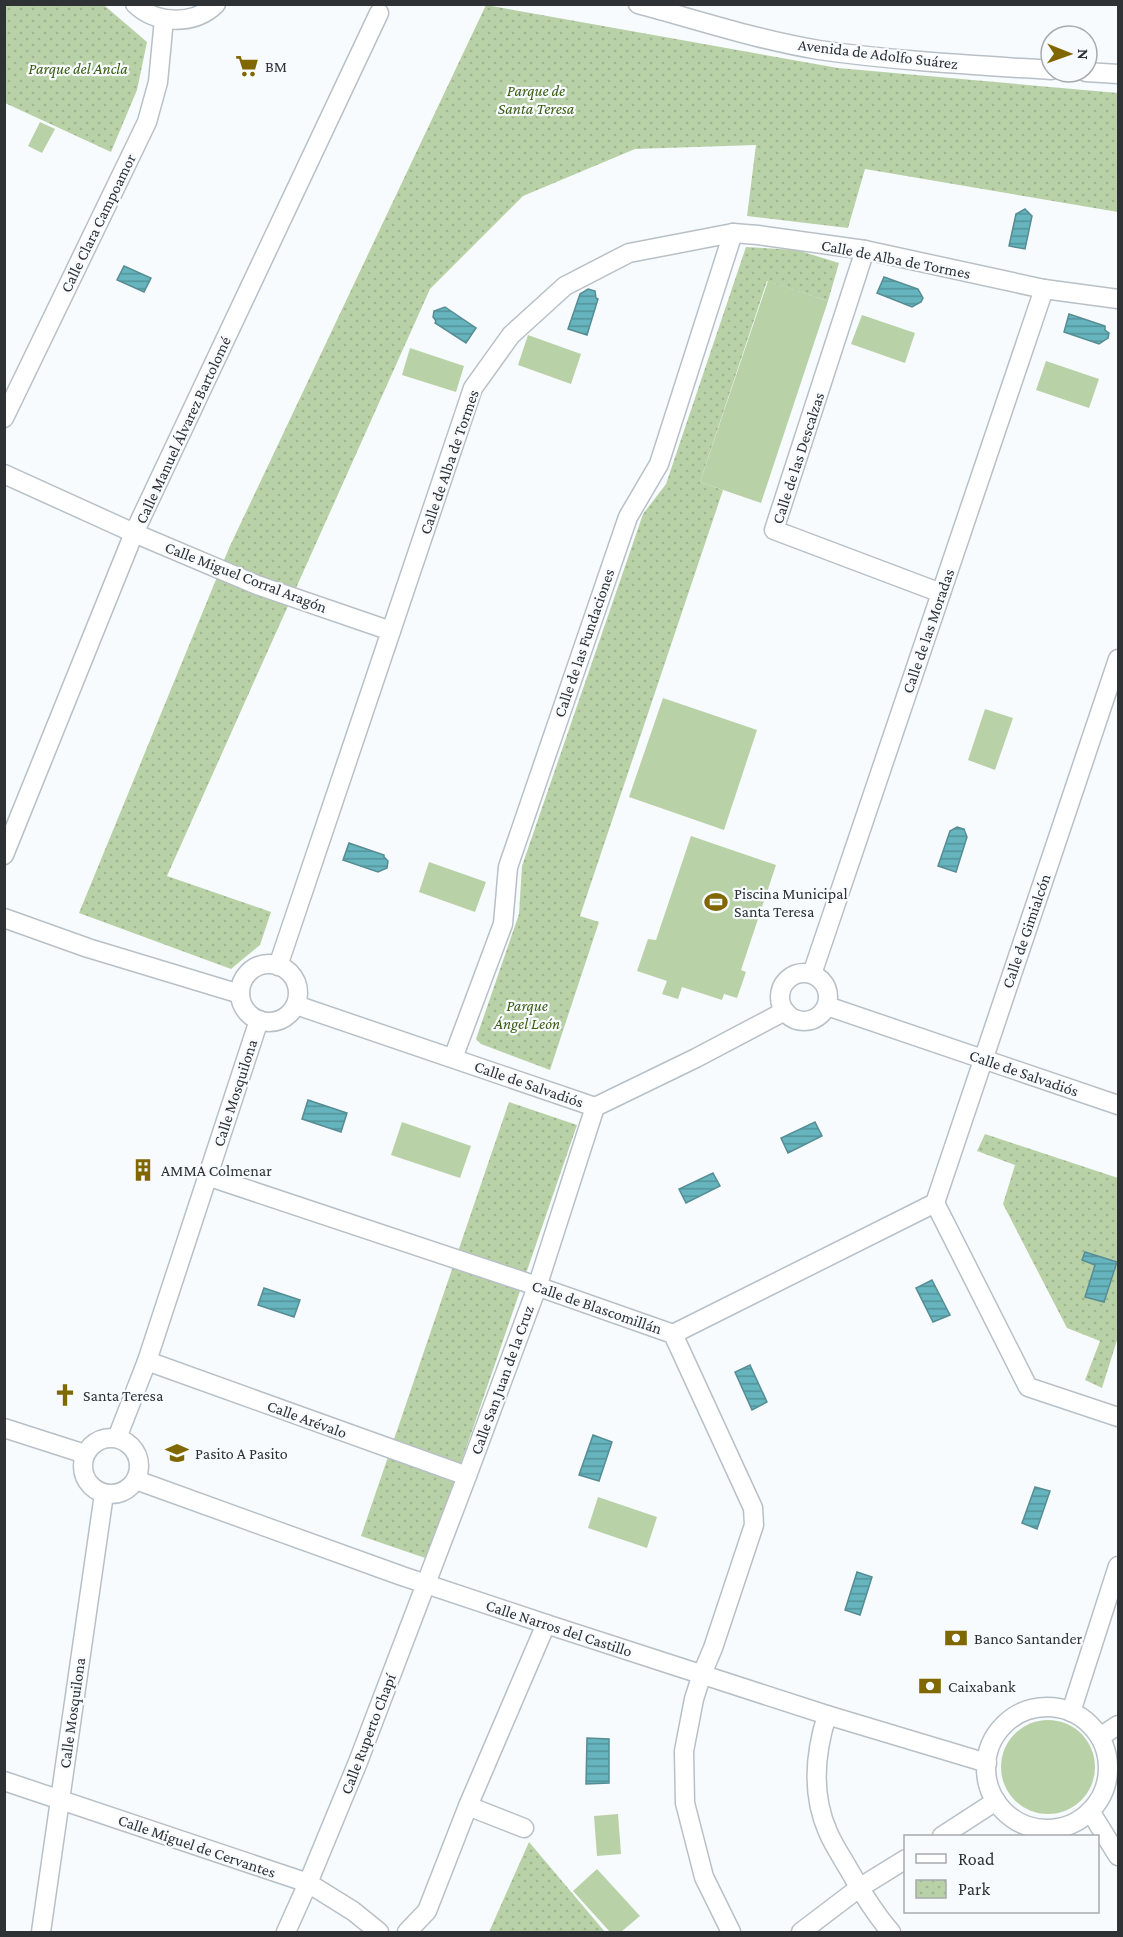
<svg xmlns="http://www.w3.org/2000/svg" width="1123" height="1937" viewBox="0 0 1123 1937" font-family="'Crimson Pro',serif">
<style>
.green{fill:#b9d1a6}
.park{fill:url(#park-dots)}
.water{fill:url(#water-rules);stroke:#568d94;stroke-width:1.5}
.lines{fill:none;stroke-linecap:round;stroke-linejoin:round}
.street-casing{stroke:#b8c0c7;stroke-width:21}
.street{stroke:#fff;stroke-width:18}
.labels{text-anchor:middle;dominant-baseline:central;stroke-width:4.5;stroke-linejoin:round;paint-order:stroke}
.street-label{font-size:16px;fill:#2f3235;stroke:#f7fbfe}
.poi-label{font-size:16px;fill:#2f3235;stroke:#f7fbfe;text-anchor:start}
.park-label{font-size:16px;font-style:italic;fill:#3b5d11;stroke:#f7fbfe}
</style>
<defs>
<pattern id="park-dots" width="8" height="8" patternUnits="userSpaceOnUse" patternTransform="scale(1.5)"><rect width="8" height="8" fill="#b9d1a6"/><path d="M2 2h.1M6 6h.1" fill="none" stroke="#9fb490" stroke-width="1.8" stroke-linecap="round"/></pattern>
<pattern id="water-rules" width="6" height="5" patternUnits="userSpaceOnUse" patternTransform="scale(1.5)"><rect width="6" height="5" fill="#66b4bd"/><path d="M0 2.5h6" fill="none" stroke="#54939a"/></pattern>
</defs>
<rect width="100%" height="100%" fill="#f7fbfe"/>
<g class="green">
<path d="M40 122 55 129 42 153 28 146Z"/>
<path d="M768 281 828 301 761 503 700 482Z"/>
<path d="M862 315 915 333 905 363 851 344Z"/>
<path d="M528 335 581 354 571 384 518 365Z"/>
<path d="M410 348 464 366 456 392 402 375Z"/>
<path d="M1046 361 1099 379 1089 408 1036 390Z"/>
<path d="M663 698 757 730 724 830 629 797Z"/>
<path d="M985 709 1013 718 995 770 968 760Z"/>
<path d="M691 836 776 865 741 970 746 972 737 998 724 994 722 1000 682 987 678 999 662 994 667 981 637 971 648 939 656 940Z"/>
<path d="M429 862 486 882 475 912 419 892Z"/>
<path d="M402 1122 471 1146 460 1178 391 1155Z"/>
<path d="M598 1497 657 1517 647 1548 588 1528Z"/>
<circle cx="1048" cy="1767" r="47"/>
<path d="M618 1814 621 1854 597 1856 594 1816Z"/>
<path d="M597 1869 640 1916 621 1932H610L573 1891Z"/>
</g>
<g class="park">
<path d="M486 5 838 68 1118 93V212L865 169 848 228 747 216 756 145 635 149 523 196 430 289 167 876 271 912 260 945 231 969 79 913 229 548Z"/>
<path d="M5 6H105L147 42 137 90 111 152 5 103Z"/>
<path d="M746 247 797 250 839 263 828 301 767 281 700 482 723 490 580 916 599 922 550 1070 481 1044 476 1039 519 914 522 866 643 514 666 484Z"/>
<path d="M509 1102 577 1125 428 1559 361 1536Z"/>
<path d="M985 1134 1118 1178V1337L1102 1388 1085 1380 1100 1341 1067 1328 1003 1204 1015 1165 977 1151Z"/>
<path d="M529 1842 605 1932H489Z"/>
</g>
<g class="water">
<path d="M1025 209 1032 216 1025 249 1009 246 1016 214Z"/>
<path d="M124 266 151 278 144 292 117 280Z"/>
<path d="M884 277 918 289 923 298 921 302 912 307 877 293Z"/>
<path d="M588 289 595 291 596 298 598 299 587 335 568 329 580 294Z"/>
<path d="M445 307 476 328 466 343 435 323 436 321 433 317 434 311Z"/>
<path d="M1069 314 1105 326V330L1109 333 1108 338 1099 344 1064 332Z"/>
<path d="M957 827 964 829 967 837 956 872 938 866 950 831Z"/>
<path d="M349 843 384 855V857L388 861 387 868 378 872 343 860Z"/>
<path d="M308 1100 347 1113 341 1132 302 1119Z"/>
<path d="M815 1122 822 1136 788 1153 781 1138Z"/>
<path d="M713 1173 720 1186 686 1203 679 1189Z"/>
<path d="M1085 1252 1117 1262 1104 1302 1085 1297 1095 1265 1082 1260Z"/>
<path d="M932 1280 950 1315 933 1322 916 1288Z"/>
<path d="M264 1288 300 1300 294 1317 258 1305Z"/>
<path d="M750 1365 767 1402 752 1410 735 1372Z"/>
<path d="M593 1435 612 1442 599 1481 579 1475Z"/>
<path d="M1035 1487 1050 1491 1037 1529 1022 1523Z"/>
<path d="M857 1572 872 1577 860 1615 845 1610Z"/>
<path d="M587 1738 609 1739V1783L586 1784Z"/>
</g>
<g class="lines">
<g class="street-casing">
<g id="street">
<path d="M135 4C157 25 195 25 216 4"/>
<path d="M638 4C698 20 758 40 819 50 896 61 974 65 1051 70"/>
<path d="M1086 72 1118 74"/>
<path d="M865 250 774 530 941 593"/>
<path d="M4 418 147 122 158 82 164 19"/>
<path d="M4 474 134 533 257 585 391 631"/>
<path d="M4 855 134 533 379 13"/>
<path d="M4 918 88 948 240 994"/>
<circle cx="269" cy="993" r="29"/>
<path d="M278 966 473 388 511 335 565 286 629 253 733 233 758 235 865 250 1044 289 1118 299"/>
<circle cx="804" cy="997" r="24"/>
<path d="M812 974 1044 289"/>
<path d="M296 1005 595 1107 696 1058 785 1011"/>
<path d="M827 1006 1118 1105"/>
<path d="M453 1058 503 924 508 867 628 517 659 464 733 233"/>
<path d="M207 1176 525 1282 673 1334 753 1508 754 1525 713 1648 702 1674 694 1699 684 1751 685 1803 704 1877 731 1932"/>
<path d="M935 1203 1028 1387 1118 1417"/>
<path d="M673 1334 935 1203 1118 659"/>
<path d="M147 1361 467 1476"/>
<path d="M4 1428 85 1454"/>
<circle cx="111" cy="1466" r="28"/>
<path d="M117 1438 147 1361 259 1020"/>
<path d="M136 1480 402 1576 546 1624 827 1715 987 1763"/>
<circle cx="1047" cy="1768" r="61"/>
<path d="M1071 1712 1118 1566"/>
<path d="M827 1715C815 1753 811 1794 828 1832 833 1844 841 1856 848 1868 861 1891 874 1913 891 1932"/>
<path d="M1100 1737 1118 1725"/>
<path d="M4 1781 308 1883 353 1911 379 1932"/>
<path d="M468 1806 524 1828"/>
<path d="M1090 1811 1118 1856"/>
<path d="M942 1836 996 1801"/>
<path d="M41 1932 104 1494"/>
<path d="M286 1932 308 1883 358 1762 467 1476 537 1287 595 1107"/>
<path d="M407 1932 427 1911 468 1806 546 1624"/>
<path d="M801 1932 859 1888 906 1859"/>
</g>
</g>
<use href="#street" class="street"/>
</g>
<defs>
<g id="supermarket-bare" transform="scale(1.8)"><path d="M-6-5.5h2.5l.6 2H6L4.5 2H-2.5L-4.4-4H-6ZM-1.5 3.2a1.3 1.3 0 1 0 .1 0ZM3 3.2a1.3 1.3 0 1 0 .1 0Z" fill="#816700" stroke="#f7fbfe" stroke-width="2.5" paint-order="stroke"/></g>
<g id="stadium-bare" transform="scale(1.8)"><path d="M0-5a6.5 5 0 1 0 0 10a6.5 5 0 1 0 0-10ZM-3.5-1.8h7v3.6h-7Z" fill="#816700" stroke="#f7fbfe" stroke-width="2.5" paint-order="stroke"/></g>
<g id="building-bare" transform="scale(1.8)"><path d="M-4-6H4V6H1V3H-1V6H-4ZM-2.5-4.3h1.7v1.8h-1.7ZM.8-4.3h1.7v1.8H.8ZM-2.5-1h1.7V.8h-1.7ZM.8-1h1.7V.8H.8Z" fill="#816700" stroke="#f7fbfe" stroke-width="2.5" paint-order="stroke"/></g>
<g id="church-bare" transform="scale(1.8)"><path d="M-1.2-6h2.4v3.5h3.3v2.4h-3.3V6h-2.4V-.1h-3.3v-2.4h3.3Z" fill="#816700" stroke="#f7fbfe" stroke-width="2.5" paint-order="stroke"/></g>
<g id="school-bare" transform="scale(1.8)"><path d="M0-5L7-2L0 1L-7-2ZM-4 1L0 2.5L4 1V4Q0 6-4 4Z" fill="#816700" stroke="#f7fbfe" stroke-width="2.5" paint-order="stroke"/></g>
<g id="bank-bare" transform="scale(1.8)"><path d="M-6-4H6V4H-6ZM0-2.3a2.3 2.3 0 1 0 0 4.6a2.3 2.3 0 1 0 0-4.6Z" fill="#816700" stroke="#f7fbfe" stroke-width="2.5" paint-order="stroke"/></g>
</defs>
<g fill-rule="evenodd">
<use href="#supermarket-bare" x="247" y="66"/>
<use href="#stadium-bare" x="716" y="902"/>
<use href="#building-bare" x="143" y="1170"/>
<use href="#church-bare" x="65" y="1395"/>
<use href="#school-bare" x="177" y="1453"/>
<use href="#bank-bare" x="956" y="1638"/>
<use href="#bank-bare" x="930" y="1686"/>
</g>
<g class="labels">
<g class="street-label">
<text transform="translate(878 54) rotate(7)">Avenida de Adolfo Suárez</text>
<text transform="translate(98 223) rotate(-64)">Calle Clara Campoamor</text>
<text transform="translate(896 259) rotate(11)">Calle de Alba de Tormes</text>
<text transform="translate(183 430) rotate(-65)">Calle Manuel Álvarez Bartolomé</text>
<text transform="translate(798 458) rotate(-72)">Calle de las Descalzas</text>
<text transform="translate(449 462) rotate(-71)">Calle de Alba de Tormes</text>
<text transform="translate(246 577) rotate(21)">Calle Miguel Corral Aragón</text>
<text transform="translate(928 631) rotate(-71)">Calle de las Moradas</text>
<text transform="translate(584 643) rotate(-71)">Calle de las Fundaciones</text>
<text transform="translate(1026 931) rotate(-71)">Calle de Gimialcón</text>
<text transform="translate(1024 1073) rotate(19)">Calle de Salvadiós</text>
<text transform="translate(529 1084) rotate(19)">Calle de Salvadiós</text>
<text transform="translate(235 1093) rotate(-72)">Calle Mosquilona</text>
<text transform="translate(597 1307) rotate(19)">Calle de Blascomillán</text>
<text transform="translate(502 1380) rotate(-70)">Calle San Juan de la Cruz</text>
<text transform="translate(307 1419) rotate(20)">Calle Arévalo</text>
<text transform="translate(559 1628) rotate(18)">Calle Narros del Castillo</text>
<text transform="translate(72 1713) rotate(-82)">Calle Mosquilona</text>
<text transform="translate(368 1734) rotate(-69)">Calle Ruperto Chapí</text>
<text transform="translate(197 1846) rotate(19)">Calle Miguel de Cervantes</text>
</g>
<g class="poi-label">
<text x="265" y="66">BM</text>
<text x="734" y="893">Piscina Municipal<tspan x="734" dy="18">Santa Teresa</tspan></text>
<text x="161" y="1170">AMMA Colmenar</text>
<text x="83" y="1395">Santa Teresa</text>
<text x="195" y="1453">Pasito A Pasito</text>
<text x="974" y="1638">Banco Santander</text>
<text x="948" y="1686">Caixabank</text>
</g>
<g class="park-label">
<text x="78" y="68">Parque del Ancla</text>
<text x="536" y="90">Parque de<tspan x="536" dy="18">Santa Teresa</tspan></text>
<text x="527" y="1005">Parque<tspan x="527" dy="18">Ángel León</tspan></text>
</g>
</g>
<rect width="1123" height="1937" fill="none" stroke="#2f3235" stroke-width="12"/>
<rect x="904" y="1835" width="195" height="78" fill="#f7fbfe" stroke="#a7abae" stroke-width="1.5"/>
<rect x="916" y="1854" width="30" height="9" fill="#ffffff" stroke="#a7abae" stroke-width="1.5"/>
<text x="958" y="1865" font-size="18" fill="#2f3235">Road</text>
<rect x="916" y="1880" width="30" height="18" fill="url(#park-dots)" stroke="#a7abae" stroke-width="1.5"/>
<text x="958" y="1895" font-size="18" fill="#2f3235">Park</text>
<g transform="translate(1069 54) rotate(91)"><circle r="28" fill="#f7fbfe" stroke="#a7abae" stroke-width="1.5"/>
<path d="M0-4.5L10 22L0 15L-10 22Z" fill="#816700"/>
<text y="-9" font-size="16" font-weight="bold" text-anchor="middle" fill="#2f3235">N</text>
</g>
</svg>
